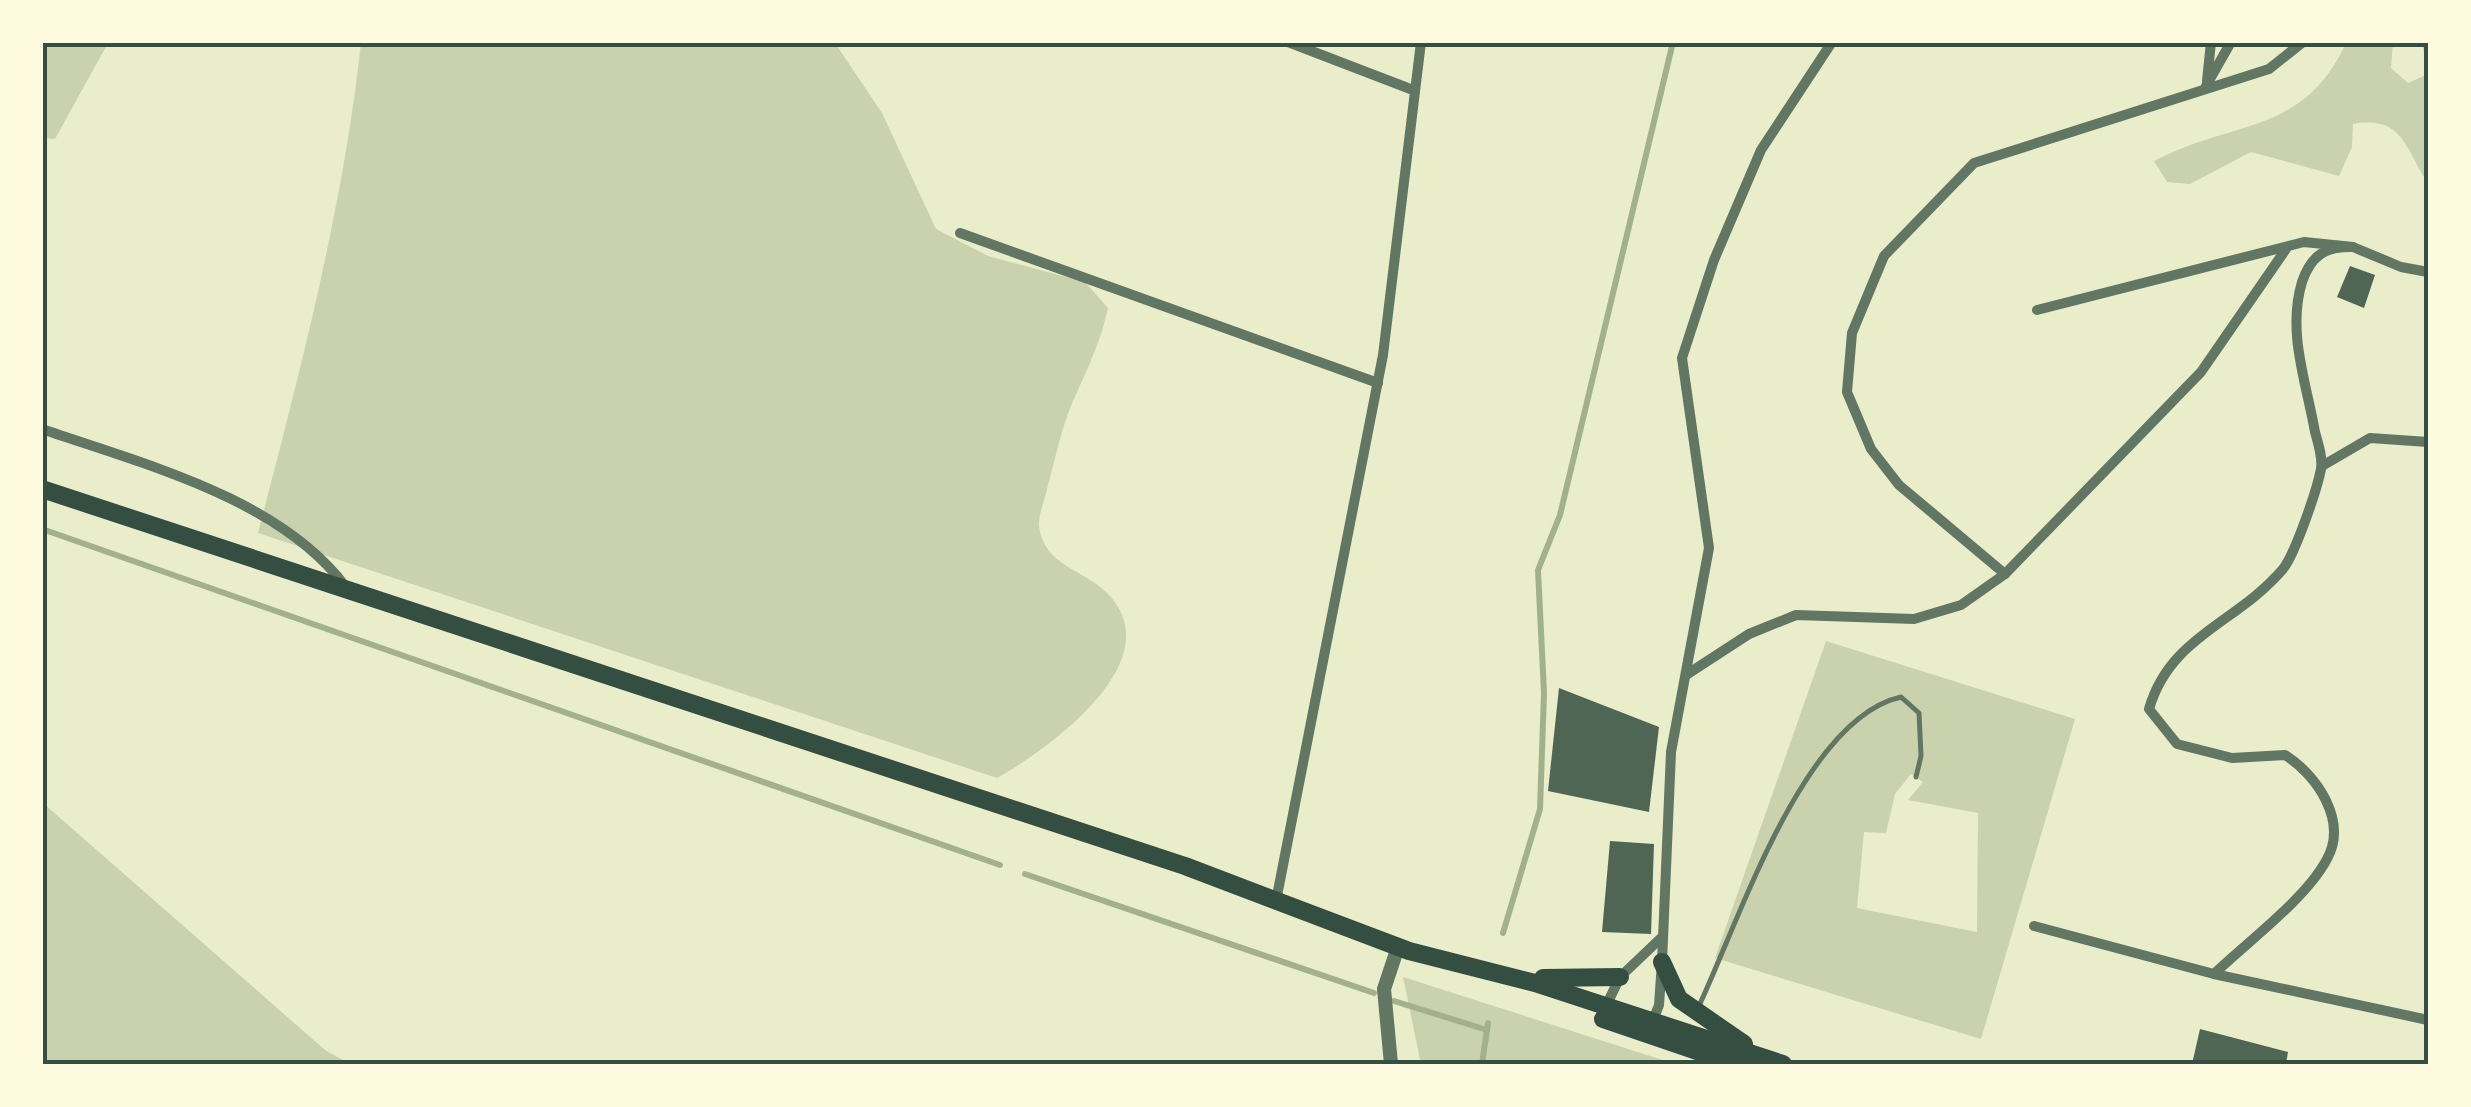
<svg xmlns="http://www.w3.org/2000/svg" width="2471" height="1107" viewBox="0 0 2471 1107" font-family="Karla,sans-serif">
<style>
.green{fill:#cad2ad;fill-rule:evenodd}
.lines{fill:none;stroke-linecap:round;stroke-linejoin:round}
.stream{stroke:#a3b18a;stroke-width:6}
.building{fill:#4f6655}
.service{stroke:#617663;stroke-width:5}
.minor{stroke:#617663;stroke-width:10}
.tertiary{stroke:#617663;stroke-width:14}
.trunk{stroke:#344e41;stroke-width:18}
.neatline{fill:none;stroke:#344e41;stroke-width:4}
</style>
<rect width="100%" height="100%" fill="#e9edc9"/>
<g class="green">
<path d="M42 43H108L55 139 43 138Z"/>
<path d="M361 43H835L882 113 936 229 988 256 1085 282 1108 308C1101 341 1087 370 1073 401 1061 429 1055 460 1047 489 1045 500 1038 515 1039 526 1044 566 1083 569 1107 593 1174 660 1047 750 997 778L258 533C300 371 343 209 361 43Z"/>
<path d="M2346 43H2393L2391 68 2408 83 2428 74 2422 43H2428V183C2405 150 2404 115 2353 124L2352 147 2339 176 2251 152 2190 184 2167 182 2154 161C2233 119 2303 136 2346 43Z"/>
<path d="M1826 641 2075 719 1981 1039 1715 958ZM1911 774 1923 782 1908 800 1978 813 1977 932 1857 908 1864 832 1886 833 1895 794Z"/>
<path d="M43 803 325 1050 350 1064H43Z"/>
<path d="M1403 977 1675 1064H1421Z"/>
</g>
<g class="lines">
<g class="stream">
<path d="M42 529 1000 865"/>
<path d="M1025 874 1374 993"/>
<path d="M1503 933 1540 809 1544 693 1538 570 1560 515 1673 42"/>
<path d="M1394 1001 1487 1030"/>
<path d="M1482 1064 1488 1023"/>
</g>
</g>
<g class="building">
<path d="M2350 266 2375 275 2364 308 2337 297Z"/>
<path d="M1559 688 1659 727 1649 812 1548 791Z"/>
<path d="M1610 841 1654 844 1651 934 1602 932Z"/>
<path d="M2200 1029 2288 1052 2286 1064H2192Z"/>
</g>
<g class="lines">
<path class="service" d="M1698 1008C1739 922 1803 719 1901 697L1919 713 1921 756 1916 777"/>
<g class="minor">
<path d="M1288 42 1413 90"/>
<path d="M2207 81 2211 42"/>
<path d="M2206 86 2231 42"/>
<path d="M960 233 1378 383"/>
<path d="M2037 310 2304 242 2353 247 2401 267 2428 272"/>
<path d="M42 429C143 464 279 498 345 586"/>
<path d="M2322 466 2370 438 2428 442"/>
<path d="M2005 574 1899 485 1871 449 1847 392 1852 333 1884 256 1974 163 2269 69 2303 42"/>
<path d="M1686 675 1749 634 1796 615 1914 619 1961 605 2005 574 2201 372 2286 249"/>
<path d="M1276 901 1383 355 1421 42"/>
<path d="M2034 926 2214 974 2428 1020"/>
<path d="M2214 974C2247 942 2306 899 2327 859 2348 821 2317 775 2285 755L2232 758 2177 744 2149 709C2170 636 2236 624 2283 569 2295 554 2317 490 2321 469 2323 458 2318 443 2315 432 2306 381 2287 332 2302 282 2311 255 2326 246 2353 247"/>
<path d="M1606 1006 1620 977 1661 938"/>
<path d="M1652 1023 1659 1005 1662 962 1671 752 1709 548 1682 358 1714 260 1761 150 1832 42"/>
</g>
<path class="tertiary" d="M1391 1064 1384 989 1398 947"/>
<g class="trunk">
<path d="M42 489 1185 866 1409 951 1535 983 1783 1064"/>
<path d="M1662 962 1679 999 1744 1044"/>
<path d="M1543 978 1620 977"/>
<path d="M1603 1019 1735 1064"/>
</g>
</g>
<rect width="2471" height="1107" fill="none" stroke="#fefae0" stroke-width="90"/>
<rect x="45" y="45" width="2381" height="1017" class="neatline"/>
</svg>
